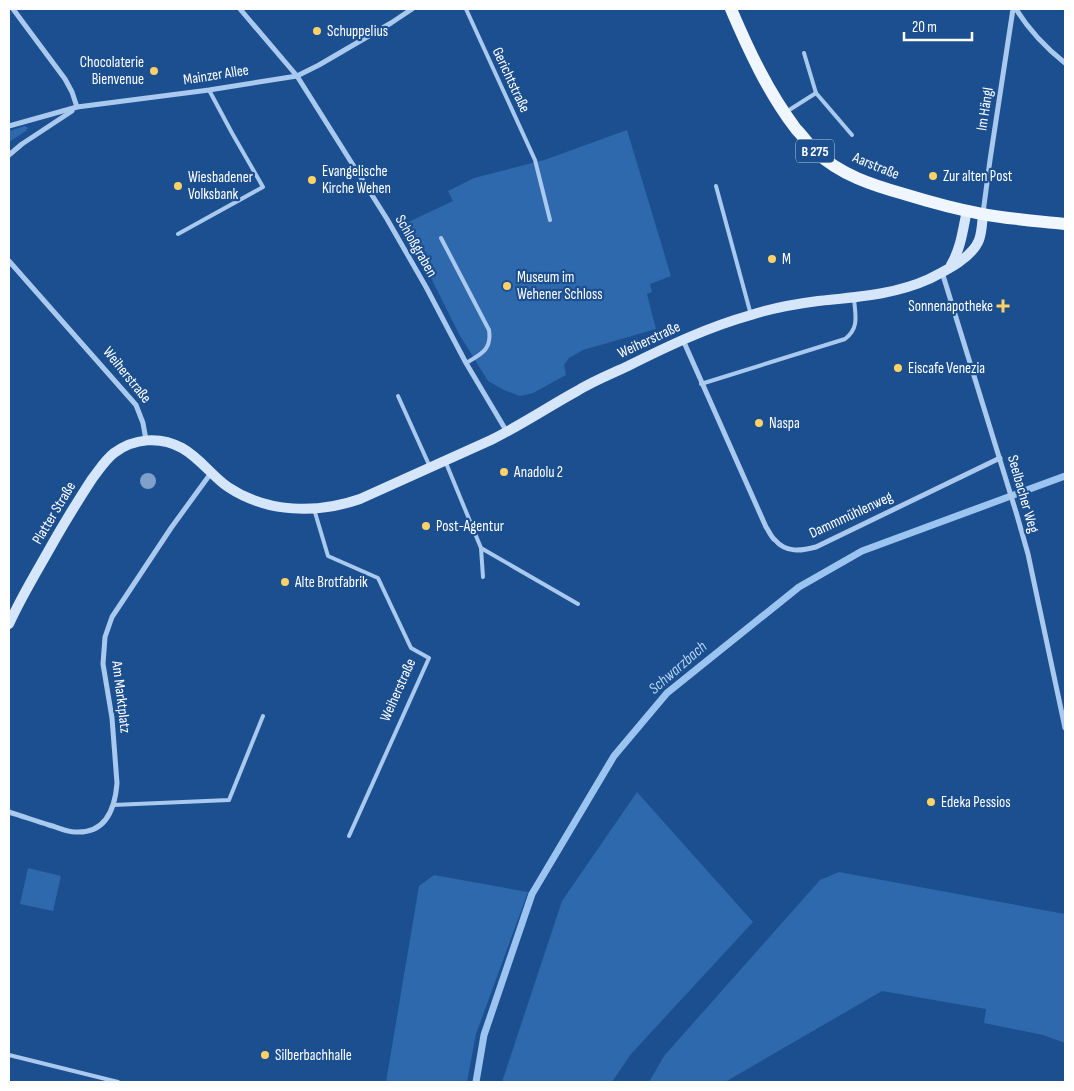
<svg xmlns="http://www.w3.org/2000/svg" width="1074" height="1091" viewBox="0 0 1074 1091" font-family="'Sofia Sans Condensed',sans-serif">
<style>
.green{fill:#2e69ad}
.lines{fill:none;stroke-linecap:round;stroke-linejoin:round}
.stream{stroke:#9cc4f0;stroke-width:7}
.lane{stroke:#a9c9ee;stroke-width:4}
.street{stroke:#a9c9ee;stroke-width:5}
.secondary{stroke:#d6e6fa;stroke-width:10}
.primary{stroke:#f0f6ff;stroke-width:12}
.tree{fill:#7ea0ca}
.poi-dot{fill:#ffd166;stroke:#1b4f8f;stroke-width:2}
.labels{text-anchor:middle;dominant-baseline:central;stroke-width:4.5;stroke-linejoin:round;paint-order:stroke}
.shield{fill:#1b4f8f;stroke:#bbcadd;stroke-width:1}
.shield-label{font-size:14px;font-weight:bold;fill:#fff}
.poi-label{font-size:15px;fill:#fff;stroke:#1b4f8f;text-anchor:start}
.street-label{font-size:15px;fill:#fff;stroke:#1b4f8f}
.water-label{font-size:16px;font-style:italic;fill:#b5d3f5;stroke:#1b4f8f}
</style>
<rect width="100%" height="100%" fill="#1b4f8f"/>
<g class="green">
<path d="M25 126 28 128 26 131 9 142V131Z"/>
<path d="M627 130 671 276 650 284 652 292 647 294 656 329 583 350 569 358 564 365 566 375 533 393 520 396 504 390 488 381 459 334 417 250 402 225 453 201 448 191 474 178 544 160Z"/>
<path d="M637 792 753 922 631 1054 612 1082H502L562 901Z"/>
<path d="M28 868 61 876 53 911 20 904Z"/>
<path d="M839 872 1065 914V1043L1043 1035 984 1023 986 1009 882 991 725 1082H649L664 1056 820 880Z"/>
<path d="M434 875 528 892 476 1034 467 1082H386L419 886Z"/>
</g>
<g class="lines">
<path class="stream" d="M476 1082 484 1035 532 894 614 756 667 693 799 587 862 551 1065 476"/>
<g class="lane">
<path d="M466 9 535 160 550 220"/>
<path d="M804 53 816 93"/>
<path d="M786 112 816 93 852 135"/>
<path d="M716 186 751 315"/>
<path d="M178 234 263 187 232 133 209 90"/>
<path d="M441 238 489 330C492 350 481 354 466 363"/>
<path d="M701 384 845 339C860 328 855 314 854 298"/>
<path d="M398 396 430 467"/>
<path d="M446 463 481 548 578 604"/>
<path d="M314 509 328 556 378 578 411 648 429 658 349 836"/>
<path d="M481 548 483 577"/>
<path d="M113 805 229 800 263 716"/>
<path d="M9 1055 118 1082"/>
</g>
<g class="street">
<path d="M13 9 65 79 72 92 77 107"/>
<path d="M240 9 297 76 387 219 426 287 466 363 507 432"/>
<path d="M1016 9C1029 30 1045 47 1065 63"/>
<path d="M9 126 77 107 209 90 297 76 319 65 391 23 412 9"/>
<path d="M9 155 22 144 72 111"/>
<path d="M983 213 990 160 1013 9"/>
<path d="M9 261 136 405 143 423 146 440"/>
<path d="M942 272 1016 512 1028 554 1065 728"/>
<path d="M683 340 766 527C769 531 771 537 775 540 786 553 801 551 816 547L1000 458"/>
<path d="M9 812C22 816 36 821 49 825 57 827 67 832 75 832 106 834 115 809 117 783L112 718 103 664 105 637 112 617 171 528 211 473"/>
</g>
<g class="secondary">
<path d="M951 265C961 248 963 229 967 210"/>
<path d="M9 624C22 595 39 568 54 541 66 520 79 499 92 479 99 470 105 460 114 453 134 438 160 436 182 448 200 458 212 476 228 487 267 513 317 514 360 499L491 440C521 425 548 407 577 391 593 381 611 374 628 366 668 346 708 327 751 315 772 308 795 304 818 301 855 297 894 295 929 279 945 271 972 258 979 240 982 232 982 223 983 214"/>
</g>
<path class="primary" d="M731 9C749 51 768 92 796 129 803 136 809 145 816 152 841 175 872 185 904 194 930 202 956 209 982 214 1009 219 1038 221 1065 224"/>
</g>
<circle class="tree" cx="148" cy="481" r="8"/>
<g class="poi-dot">
<circle cx="317" cy="31" r="5"/>
<circle cx="154" cy="71" r="5"/>
<circle cx="933" cy="176" r="5"/>
<circle cx="312" cy="180" r="5"/>
<circle cx="178" cy="186" r="5"/>
<circle cx="772" cy="259" r="5"/>
<circle cx="507" cy="286" r="5"/>
<path d="M1000.5 298.5h5v5h5v5h-5v5h-5v-5h-5v-5h5z"/>
<circle cx="898" cy="368" r="5"/>
<circle cx="759" cy="423" r="5"/>
<circle cx="504" cy="472" r="5"/>
<circle cx="426" cy="526" r="5"/>
<circle cx="285" cy="582" r="5"/>
<circle cx="931" cy="802" r="5"/>
<circle cx="265" cy="1055" r="5"/>
</g>
<g class="labels">
<rect class="shield" x="796" y="139.5" width="38" height="23" rx="4"/>
<g class="shield-label">
<text x="815" y="151">B 275</text>
</g>
<g class="poi-label">
<text x="327" y="31">Schuppelius</text>
<text x="144" y="62" text-anchor="end">Chocolaterie<tspan x="144" dy="17">Bienvenue</tspan></text>
<text x="322" y="171">Evangelische<tspan x="322" dy="17">Kirche Wehen</tspan></text>
<text x="943" y="176">Zur alten Post</text>
<text x="188" y="177">Wiesbadener<tspan x="188" dy="17">Volksbank</tspan></text>
<text x="782" y="259">M</text>
<text x="517" y="277">Museum im<tspan x="517" dy="17">Wehener Schloss</tspan></text>
<text x="993" y="306" text-anchor="end">Sonnenapotheke</text>
<text x="908" y="368">Eiscafe Venezia</text>
<text x="769" y="423">Naspa</text>
<text x="514" y="472">Anadolu 2</text>
<text x="436" y="526">Post-Agentur</text>
<text x="295" y="582">Alte Brotfabrik</text>
<text x="941" y="802">Edeka Pessios</text>
<text x="275" y="1055">Silberbachhalle</text>
</g>
<g class="street-label">
<text transform="translate(216 75) rotate(-9)">Mainzer Allee</text>
<text transform="translate(511 80) rotate(65)">Gerichtstraße</text>
<text transform="translate(985 109) rotate(-81)">Im Hängl</text>
<text transform="translate(876 166) rotate(22)">Aarstraße</text>
<text transform="translate(416 246) rotate(60)">Schloßgraben</text>
<text transform="translate(649 340) rotate(-25)">Weiherstraße</text>
<text transform="translate(127 375) rotate(51)">Weiherstraße</text>
<text transform="translate(1023 494) rotate(74)">Seelbacher Weg</text>
<text transform="translate(54 513) rotate(-59)">Platter Straße</text>
<text transform="translate(851 515) rotate(-25)">Dammmühlenweg</text>
<text transform="translate(398 690) rotate(-66)">Weiherstraße</text>
<text transform="translate(121 697) rotate(83)">Am Marktplatz</text>
</g>
<g class="water-label">
<text transform="translate(678 668) rotate(-41)">Schwarzbach</text>
</g>
</g>
<rect width="1074" height="1091" fill="none" stroke="#ffffff" stroke-width="20"/>
<path d="M904 32v8h68v-8" fill="none" stroke="#ffffff" stroke-width="2.5"/>
<text x="912" y="32" font-size="15" fill="#ffffff" stroke="#1b4f8f" stroke-width="4" paint-order="stroke">20 m</text>
</svg>
